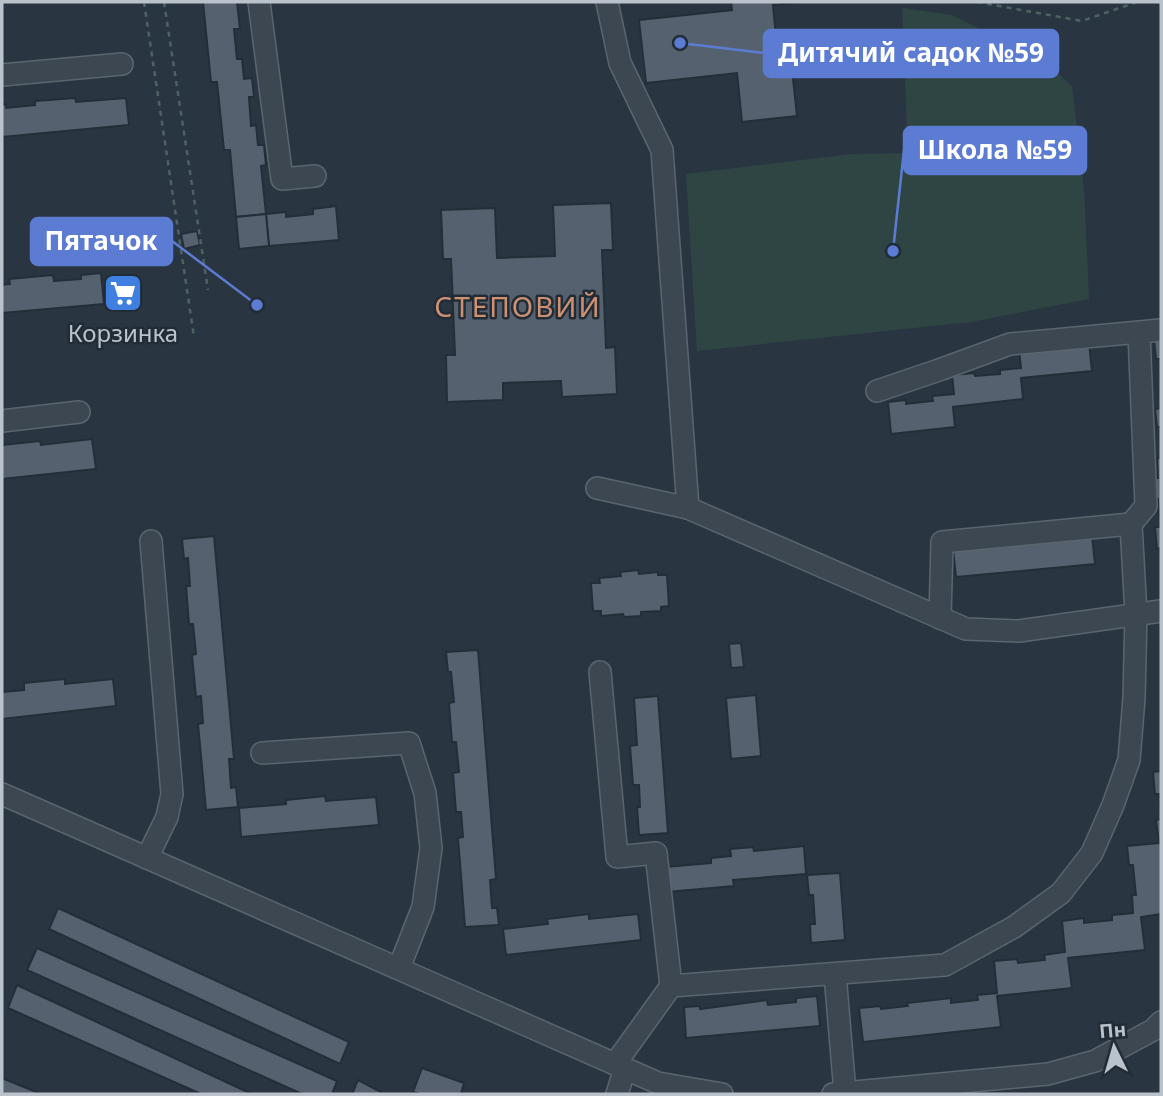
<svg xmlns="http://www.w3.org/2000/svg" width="1163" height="1096" viewBox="0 0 1163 1096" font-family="'Noto Sans',sans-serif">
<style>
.pitch{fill:#2e4544}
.building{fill:#55616e;stroke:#242e38;stroke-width:2}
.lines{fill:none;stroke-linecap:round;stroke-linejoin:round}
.minor-casing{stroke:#5b656e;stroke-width:24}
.path{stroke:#4d6262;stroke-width:2.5;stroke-dasharray:5 5;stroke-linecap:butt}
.minor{stroke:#3d4751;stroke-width:21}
.labels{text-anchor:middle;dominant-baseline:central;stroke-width:5;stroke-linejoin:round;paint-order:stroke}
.poi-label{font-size:24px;fill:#bac2cb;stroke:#222c36}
.quarter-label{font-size:28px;letter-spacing:2px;fill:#ce9172;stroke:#222c36}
.leader{fill:none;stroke:#5c7cd3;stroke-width:2.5}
.callout-dot{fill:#5c7cd3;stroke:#222c36;stroke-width:2.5}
.callout{fill:#5c7cd3;stroke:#5c7cd3;stroke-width:2.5}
.callout-label{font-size:26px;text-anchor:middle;font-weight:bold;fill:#fff}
</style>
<rect width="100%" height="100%" fill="#293641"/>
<path class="pitch" d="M902 8 952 15 1043 60 1072 86 1084 190 1089 299 971 322 697 351 686 174 851 154 908 153Z"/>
<g class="building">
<path d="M203 2H237L240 29H234L237 59H242L244 79 252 78 254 97H249L251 126 256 125 258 145H264L266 165 261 166 266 214 236 217 230 150H224L217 82H211Z"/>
<path d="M731 2H803L773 5 779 70 792 69 797 116 742 122 737 73 646 83 639 20 732 10Z"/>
<path d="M75 98 76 102 126 98 129 125 2 137V105L6 104V108L35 105V101Z"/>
<path d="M611 203 613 250H602L606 348 615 347 617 394 562 397 561 381 503 383V400L447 402 446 355H455L451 259H443L441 210 495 208 497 258 555 256 553 205Z"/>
<path d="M336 206 339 240 269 246 266 214 286 212V217L313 214V209Z"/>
<path d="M266 214 269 246 239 249 236 217Z"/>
<path d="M197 231 200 245 184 249 181 234Z"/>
<path d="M101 273 104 304 2 313V285L10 284 9 279 53 275 54 281 81 279V275Z"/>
<path d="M1154 340H1161V359H1156Z"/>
<path d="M1089 343 1092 371 1021 378 1023 399 953 407 955 427 891 434 888 402 906 400V404L933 401 932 396 954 394 952 375 974 373 975 376 1000 374V370L1021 368 1019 349Z"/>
<path d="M1161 408V427H1157L1155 409Z"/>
<path d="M92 439 96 469 2 479V445L40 441 41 445Z"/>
<path d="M1157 458H1161V548L1157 549 1155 527H1160L1158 499H1152L1150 478H1158Z"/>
<path d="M214 536 234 759H229L231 788 236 787 238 807 206 810 198 724 203 723 201 696 196 697 192 655 196 654 193 624H189L186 586H190L188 558 184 559 182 539Z"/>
<path d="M1092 536 1095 564 956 577 953 549Z"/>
<path d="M638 570 639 574 658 572V575H667L669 606 661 607V611L641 612V616L624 617 623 614 601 616V611H593L591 583H600L599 578 621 576 620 572Z"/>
<path d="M741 643 744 667 731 668 729 644Z"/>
<path d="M478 650 496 879 490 880 492 908H497L499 925 465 927 458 838 463 837 461 812H456L453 773 459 772 456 742H452L449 703 454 702 451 672H448L446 652Z"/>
<path d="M65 679V684L113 679 116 706 2 719V692L24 690V683Z"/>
<path d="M756 695 761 756 731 759 726 698Z"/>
<path d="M658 696 668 833 639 835 637 807H640L639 785H633L630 746 637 745 634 698Z"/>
<path d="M1161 771V819L1159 794H1155L1153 772Z"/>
<path d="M325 796 326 801 376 797 379 825 241 837 239 808 286 804V800Z"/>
<path d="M1161 819V914L1141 917 1145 950 1068 958 1072 988 997 996 1001 1027 863 1042 859 1008 880 1006 881 1009 908 1006 907 1003 951 998V1003L978 1000 977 995 997 993 994 961 1017 959 1018 963 1045 960 1044 955 1065 952 1062 921 1084 918V923L1112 920V915L1133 913 1132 895H1136L1133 865H1129L1127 846 1159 843 1156 820Z"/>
<path d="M804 846 806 874 733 880 734 886 667 892 665 867 711 863V858L731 856 730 849 753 847 754 851Z"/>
<path d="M840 873 845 940 811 943 810 924H815L813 895H809L807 875Z"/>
<path d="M58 908 349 1042 340 1064 49 929Z"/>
<path d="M589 914V919L638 914 641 940 506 955 503 929 548 924 547 919Z"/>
<path d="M37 948 337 1081 332 1094H302L27 970Z"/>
<path d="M17 985 252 1094H201L8 1008Z"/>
<path d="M817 996 820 1026 686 1038 684 1007 700 1006V1009L767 1000 768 1005 796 1002V998Z"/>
<path d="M422 1068 464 1083 461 1094H420L413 1092Z"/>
<path d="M2 1078 41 1094H5L2 1093Z"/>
<path d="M358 1080 381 1092 380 1094H352Z"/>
</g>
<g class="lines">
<g class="minor-casing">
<g id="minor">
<path d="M259 2 282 179 315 176"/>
<path d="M2 75 122 64"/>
<path d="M877 391 939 370 1010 344 1161 330"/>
<path d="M2 421 79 412"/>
<path d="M597 488 688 508 662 150 620 63 607 2"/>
<path d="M688 508 966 629 1019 631 1161 611"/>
<path d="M940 618 942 542 1131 524"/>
<path d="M600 672 617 857 656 853 671 986 615 1064"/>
<path d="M262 753 409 743 425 793 431 848 423 907 399 968"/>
<path d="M2 794 658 1083 722 1094"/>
<path d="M147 858 167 817 172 794 151 541"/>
<path d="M835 974 845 1093"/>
<path d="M671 986 945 965 1014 927 1061 893 1092 853 1113 805 1129 760 1134 698 1136 614 1131 524 1146 506 1139 333"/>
<path d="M617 1094 625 1068"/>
<path d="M833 1094 1048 1074 1095 1061 1153 1030 1161 1022"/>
</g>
</g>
<g class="path">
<path d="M144 2 194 337"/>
<path d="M164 2 208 290"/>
<path d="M977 2 1082 21 1137 2"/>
</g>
<use href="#minor" class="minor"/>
</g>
<defs>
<g id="supermarket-square" transform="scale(2.0125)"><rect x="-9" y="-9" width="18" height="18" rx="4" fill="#3f7fe0" stroke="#222c36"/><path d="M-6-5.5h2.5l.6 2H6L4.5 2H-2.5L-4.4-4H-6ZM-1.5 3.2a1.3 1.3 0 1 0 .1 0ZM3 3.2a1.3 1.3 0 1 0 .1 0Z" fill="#fff"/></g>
</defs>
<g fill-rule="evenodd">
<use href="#supermarket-square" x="123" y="293"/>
</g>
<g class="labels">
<g class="poi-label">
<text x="123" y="332">Корзинка</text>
</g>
<g class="quarter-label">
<text x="518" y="306">СТЕПОВИЙ</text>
</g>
</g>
<path class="leader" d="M680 43L764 53M893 251L904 150M257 305L172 241"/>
<g class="callout-dot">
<circle cx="680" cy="43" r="7"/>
<circle cx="893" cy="251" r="7"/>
<circle cx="257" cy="305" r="7"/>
</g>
<g class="callout">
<rect x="764" y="30" width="294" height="47" rx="7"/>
<rect x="904" y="127" width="182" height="47" rx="7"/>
<rect x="31" y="218" width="141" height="47" rx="7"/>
</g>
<g class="callout-label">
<text x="911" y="62">Дитячий садок №59</text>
<text x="995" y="159">Школа №59</text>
<text x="101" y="250">Пятачок</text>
</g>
<rect width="1163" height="1096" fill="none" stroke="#bac2cb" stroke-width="7"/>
<g transform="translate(1114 1047) rotate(355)" stroke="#222c36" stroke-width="5" paint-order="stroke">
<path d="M0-5L12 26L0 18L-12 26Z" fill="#bac2cb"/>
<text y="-10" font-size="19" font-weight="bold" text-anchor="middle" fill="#bac2cb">Пн</text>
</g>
</svg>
